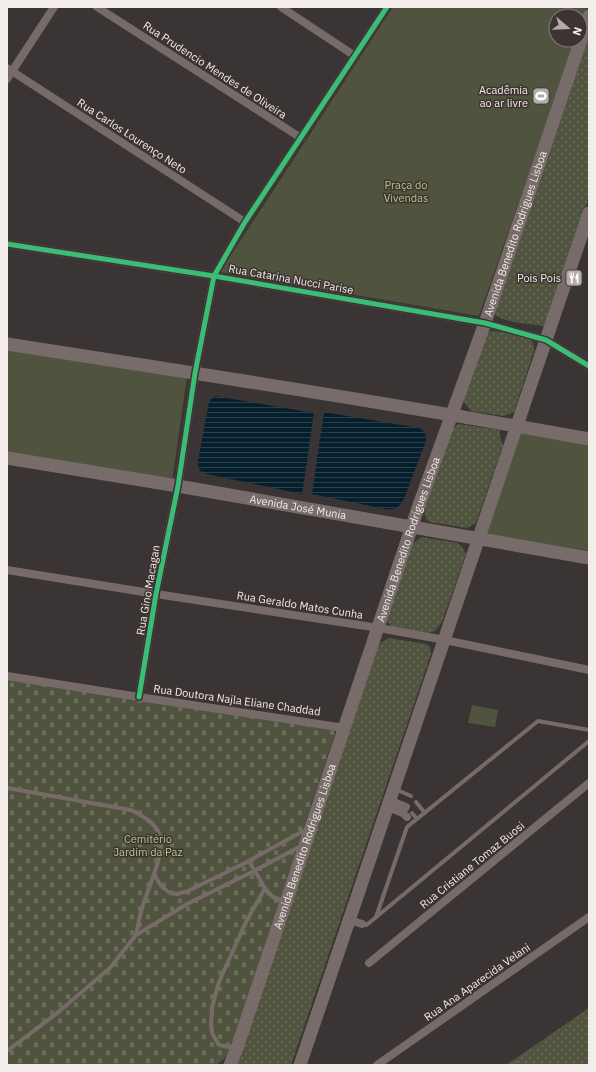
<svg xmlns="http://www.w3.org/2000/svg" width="596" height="1072" viewBox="0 0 596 1072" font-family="'IBM Plex Sans',sans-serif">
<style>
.grass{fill:url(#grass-dots)}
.cemetery{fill:url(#cemetery-stones)}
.park{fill:#50543e}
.water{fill:url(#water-rules)}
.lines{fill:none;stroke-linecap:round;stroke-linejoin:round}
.service{stroke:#776b6a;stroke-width:4}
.minor{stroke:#776b6a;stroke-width:8}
.primary{stroke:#776c6a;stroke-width:13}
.cycleway-casing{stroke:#3d3431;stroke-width:8}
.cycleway{stroke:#3abd76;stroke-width:5}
.labels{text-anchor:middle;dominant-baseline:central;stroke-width:3;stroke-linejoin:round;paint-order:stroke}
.street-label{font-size:11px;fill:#f2ecea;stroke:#3d3431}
.poi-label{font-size:11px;fill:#f2ecea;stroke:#3d3431;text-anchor:end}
.park-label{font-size:11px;fill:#b8c684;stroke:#3d3431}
</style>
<defs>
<pattern id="grass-dots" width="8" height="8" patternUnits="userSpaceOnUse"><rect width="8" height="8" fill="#50543e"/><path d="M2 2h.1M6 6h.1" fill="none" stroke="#6a6d5a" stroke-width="1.8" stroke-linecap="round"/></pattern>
<pattern id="cemetery-stones" width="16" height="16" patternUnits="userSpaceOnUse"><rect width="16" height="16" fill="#50543e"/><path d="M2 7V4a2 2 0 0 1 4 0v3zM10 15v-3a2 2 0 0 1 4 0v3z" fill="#6a6d5a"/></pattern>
<pattern id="water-rules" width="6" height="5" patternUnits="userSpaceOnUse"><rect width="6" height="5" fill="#051f2d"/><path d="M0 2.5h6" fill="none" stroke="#2a404c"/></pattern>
</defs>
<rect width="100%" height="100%" fill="#3a3534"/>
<g class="grass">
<path d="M589 30V197L544 326C529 324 510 323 496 316L493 306Z"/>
<path d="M490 331C497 331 523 335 528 338 534 340 534 346 534 351L514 412 504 416 471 411 464 402V397L487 334Z"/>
<path d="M458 424 500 430V437L503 445 476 523 467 528 430 522 426 519 424 509 451 431Z"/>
<path d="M421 537 458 543 462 547 466 554 442 622 435 631 428 633 392 627 386 621 411 545Z"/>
<path d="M389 638 426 644 430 647 431 654 291 1065H237L377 650 380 643Z"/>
<path d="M589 1008V1065H506Z"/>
</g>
<path class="cemetery" d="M7 679 336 730 228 1055 217 1065H7Z"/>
<g class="park">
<path d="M393 7H587L580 26V16H556V40H575L479 316 220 272Z"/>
<path d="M7 348 187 376 172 482 7 454Z"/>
<path d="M520 432 589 445V551L485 534Z"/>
<path d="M472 705 498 710 495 727 468 723Z"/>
</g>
<g class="water">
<path d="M215 396 314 413 302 494 207 474 200 471 198 465V461L209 402 213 397Z"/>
<path d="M324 412 419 428C425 430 426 436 426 441L404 499C398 508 396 510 385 509L312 494Z"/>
</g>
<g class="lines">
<g class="service">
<path d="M7 788 131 810C143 816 156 823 160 836 165 852 148 889 143 905 140 914 138 925 136 935"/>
<path d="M395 789 411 796"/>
<path d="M416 802 425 813"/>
<path d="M412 813 417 819"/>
<path d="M249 861 266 890 273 897 284 901"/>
<path d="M154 875 162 887 170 893 177 894 188 891 245 863 307 829"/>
<path d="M376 917 407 827 538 721 589 730"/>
<path d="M362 924 366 925 369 923 589 741"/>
<path d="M234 1048 219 1045 212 1033 211 1024 212 1007 219 982 245 924 265 888"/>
<path d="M7 1051 56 1014 110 968 136 935 187 904 254 871 301 846"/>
</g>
<g class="minor">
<path d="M97 7 301 138"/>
<path d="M281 7 355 56"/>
<path d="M7 68 245 222"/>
<path d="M7 79 54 7"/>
<path d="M7 244 214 276 485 323 546 340 589 366"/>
<path d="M7 570 156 594 379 628 445 640 589 670"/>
<path d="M7 676 139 697 345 728"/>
<path d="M139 697 156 594 178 486 195 373 214 276 245 222 387 7"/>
<path d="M391 801 406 807"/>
<path d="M388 807 403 813 407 817"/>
<path d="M350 920 362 924"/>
<path d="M369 963 589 783"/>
<path d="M377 1065 589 917"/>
</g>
<g class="primary">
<path d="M7 344C201 374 395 404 589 439"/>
<path id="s1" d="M7 458 178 486 589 558"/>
<path id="s2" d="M230 1065 237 1048 419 505 485 323 589 16"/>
<path d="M300 1065 589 213"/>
</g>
<g class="cycleway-casing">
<g id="cycleway">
<path d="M7 244 214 276 485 323 546 340 589 366"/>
<path d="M139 697 156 594 178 486 195 373 214 276 245 222 387 7"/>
</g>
</g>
<use href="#cycleway" class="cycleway"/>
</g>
<defs>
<g id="stadium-square" transform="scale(0.9)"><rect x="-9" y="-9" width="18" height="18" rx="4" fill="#b2acaa" stroke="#3d3431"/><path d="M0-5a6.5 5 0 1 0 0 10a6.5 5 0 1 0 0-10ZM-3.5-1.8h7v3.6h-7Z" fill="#fff"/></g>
<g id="restaurant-square" transform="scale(0.9)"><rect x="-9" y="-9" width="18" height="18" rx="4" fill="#b2acaa" stroke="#3d3431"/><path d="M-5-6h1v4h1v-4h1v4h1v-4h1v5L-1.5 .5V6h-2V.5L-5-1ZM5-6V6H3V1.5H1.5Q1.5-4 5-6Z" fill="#fff"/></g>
</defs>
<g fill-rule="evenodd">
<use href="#stadium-square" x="541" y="96"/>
<use href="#restaurant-square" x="574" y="278"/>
</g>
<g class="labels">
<g class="street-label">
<text transform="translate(215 70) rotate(33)">Rua Prudencio Mendes de Oliveira</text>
<text transform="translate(132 136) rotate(33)">Rua Carlos Lourenço Neto</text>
<text stroke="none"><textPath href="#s2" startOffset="879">Avenida Benedito Rodrigues Lisboa</textPath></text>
<text transform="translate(291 279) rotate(10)">Rua Catarina Nucci Parise</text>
<text stroke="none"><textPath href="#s1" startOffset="295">Avenida José Munia</textPath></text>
<text stroke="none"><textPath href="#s2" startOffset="555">Avenida Benedito Rodrigues Lisboa</textPath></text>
<text transform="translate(148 590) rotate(-80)">Rua Gino Macagan</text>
<text transform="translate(300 605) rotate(9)">Rua Geraldo Matos Cunha</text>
<text transform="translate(237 700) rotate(8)">Rua Doutora Najla Eliane Chaddad</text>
<text stroke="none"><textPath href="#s2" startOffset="231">Avenida Benedito Rodrigues Lisboa</textPath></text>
<text transform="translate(472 865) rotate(-39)">Rua Cristiane Tomaz Buosi</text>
<text transform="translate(477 982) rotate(-35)">Rua Ana Aparecida Velani</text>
</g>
<g class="poi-label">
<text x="528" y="90">Acadêmia<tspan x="528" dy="13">ao ar livre</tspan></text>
<text x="561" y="278">Pois Pois</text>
</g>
<g class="park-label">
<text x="406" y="185">Praça do<tspan x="406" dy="13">Vivendas</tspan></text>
<text x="148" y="839">Cemitério<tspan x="148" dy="13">Jardim da Paz</tspan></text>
</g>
</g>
<rect width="596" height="1072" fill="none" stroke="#f2ecea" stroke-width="16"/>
<g transform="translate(568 28) rotate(109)"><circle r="19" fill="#3d3431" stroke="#857e7b"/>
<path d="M0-3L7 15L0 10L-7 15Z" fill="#b2acaa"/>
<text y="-6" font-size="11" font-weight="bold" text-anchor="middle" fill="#f2ecea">N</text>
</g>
</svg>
